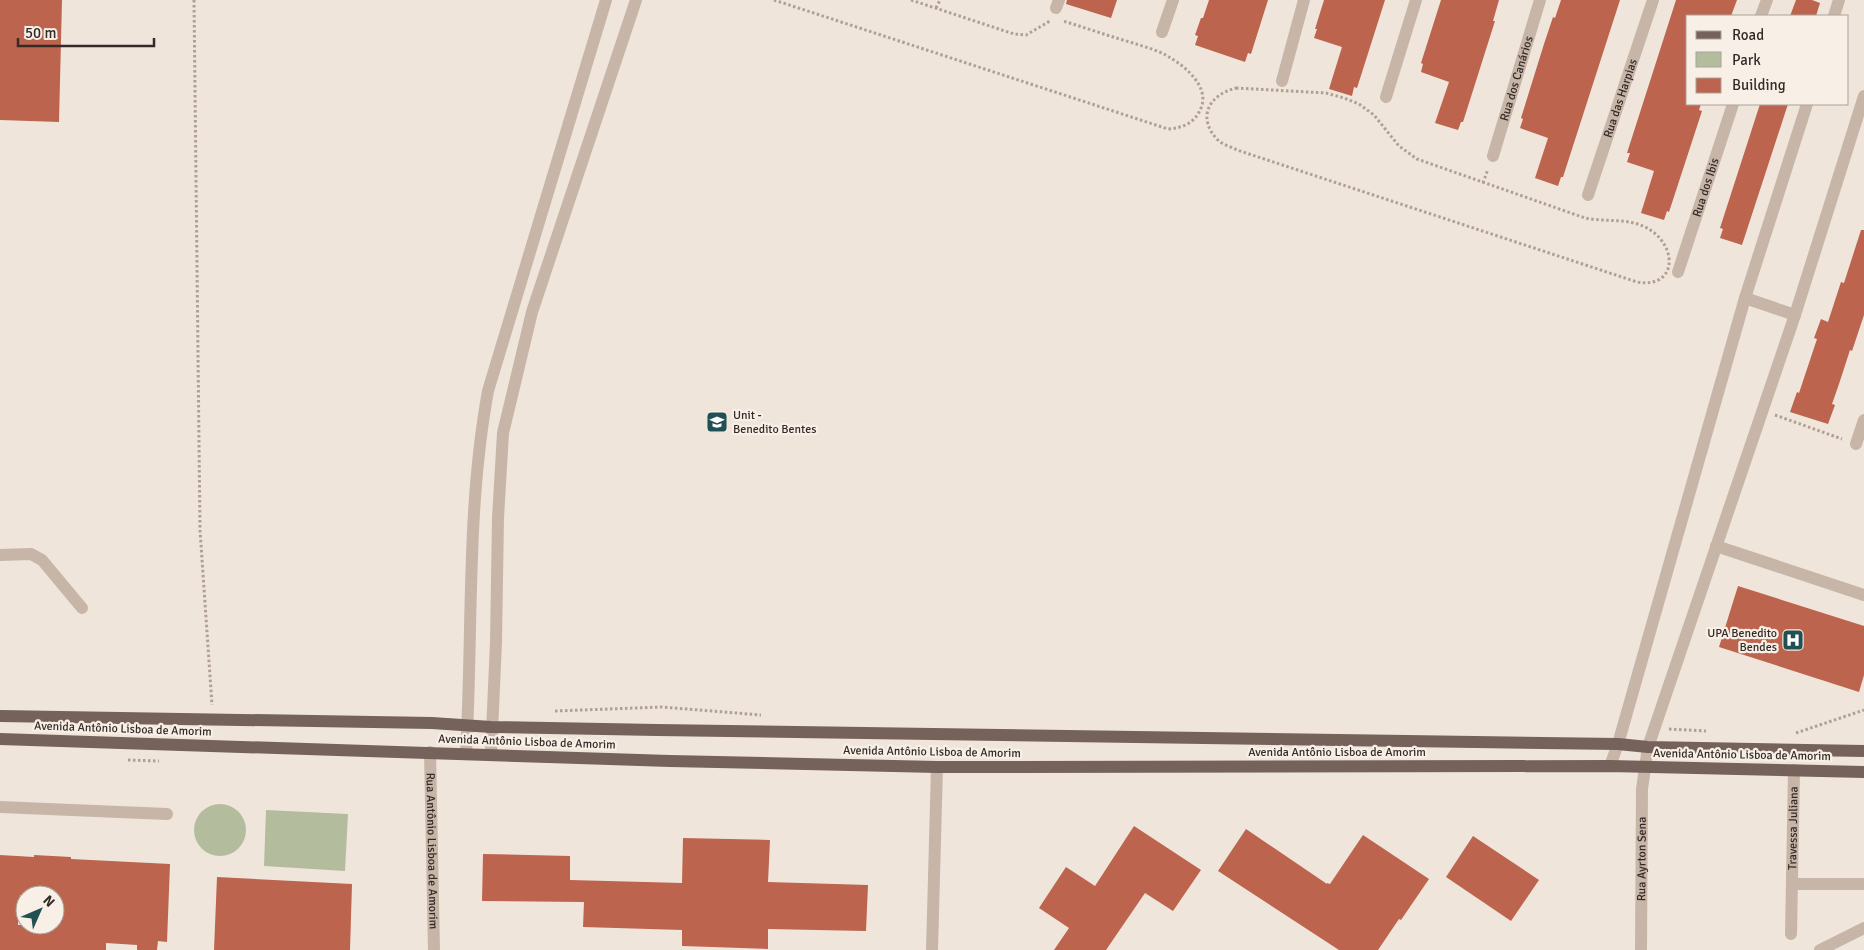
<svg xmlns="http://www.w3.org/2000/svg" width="1864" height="950" viewBox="0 0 1864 950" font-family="Signika,sans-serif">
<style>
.green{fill:#b3bd9d}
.building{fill:#bc644d;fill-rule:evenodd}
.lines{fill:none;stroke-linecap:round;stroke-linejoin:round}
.path{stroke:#b29f93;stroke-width:3;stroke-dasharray:2.5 2.5;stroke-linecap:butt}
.minor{stroke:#c7b5a8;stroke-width:12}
.major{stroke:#75625a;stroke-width:12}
.labels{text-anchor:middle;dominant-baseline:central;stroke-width:4.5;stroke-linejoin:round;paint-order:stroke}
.street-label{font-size:12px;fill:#342b28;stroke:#f8f0e7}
.poi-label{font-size:12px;fill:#342b28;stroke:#f8f0e7;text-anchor:start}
</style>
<rect width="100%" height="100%" fill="#f0e5db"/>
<g class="green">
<circle cx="220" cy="830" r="26"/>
<path d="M266 810 348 814 345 871 264 866Z"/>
</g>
<g class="building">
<path d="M0 0H62L59 122 0 120Z"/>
<path d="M1067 0H1117L1111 18 1066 4Z"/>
<path d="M1209 0H1268L1251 54 1248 53 1245 62 1195 45 1198 36 1195 35 1201 18H1203Z"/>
<path d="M1324 0H1385L1357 88 1354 87 1352 96 1329 89 1342 47 1314 38 1317 29H1315Z"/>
<path d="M1441 0H1499L1493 21H1495L1463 122H1461L1458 130 1435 123 1449 82 1421 72 1423 64 1421 63Z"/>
<path d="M1561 0H1620L1563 177H1561L1558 186 1535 178 1548 138 1520 128 1523 119 1521 118 1544 44 1553 17 1555 18Z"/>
<path d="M1676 0H1737L1731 16H1688V104H1701L1699 110 1702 111 1669 212 1667 211 1664 220 1641 213 1654 171 1627 162 1630 153H1627Z"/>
<path d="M1796 0H1812L1820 3 1816 16H1790Z"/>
<path d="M1760 104H1788L1742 245 1720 238 1723 229 1720 228Z"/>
<path d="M1861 230H1864V315L1852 351 1850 350 1839 384 1832 404 1835 405 1828 424 1790 412 1797 392 1799 393 1817 339 1814 338 1821 319 1828 322 1841 282 1844 283Z"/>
<path d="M1738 586 1864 626V675L1859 692 1719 647Z"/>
<path d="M1134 826 1201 870 1173 911 1145 893 1106 950H1054L1069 928 1039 908 1066 867 1095 886Z"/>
<path d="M1246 829 1327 884V883L1330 884 1363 835 1429 879 1401 920 1399 919 1378 950H1339L1218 871Z"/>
<path d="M1473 836 1539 880 1511 921 1446 877Z"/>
<path d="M683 838 770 840 768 882 868 885 866 931 768 929V949L682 946V930L583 927 584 902 482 901 483 854 570 856V880L682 883Z"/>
<path d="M0 855 34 857V855L71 857V859L170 864 167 942 158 941 157 950H137V945L106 943V950H0ZM20 895H55V925H18Z"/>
<path d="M217 877 352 884 350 950H214Z"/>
</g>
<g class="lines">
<g class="path">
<path d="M194 0 200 530 212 705"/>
<path d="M774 0 1168 129C1183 128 1195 123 1201 108 1210 87 1185 66 1169 57 1158 50 1145 47 1133 43 1109 36 1086 28 1063 21"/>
<path d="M911 0 1014 34 1026 35 1050 21"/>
<path d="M936 8 940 0"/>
<path d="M1236 88 1326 93 1344 98 1359 104 1374 115 1399 146 1417 159 1585 218C1605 222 1627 218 1645 227 1678 243 1679 289 1637 282L1237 150C1231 147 1224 145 1219 141 1196 119 1208 95 1236 88Z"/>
<path d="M1483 183 1488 169"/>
<path d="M1775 415 1842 439"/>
<path d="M555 711 662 707 761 715"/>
<path d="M1669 729 1706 731"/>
<path d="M1796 733 1864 710"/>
<path d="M128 760 159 761"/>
</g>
<g class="minor">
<path d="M1056 8 1059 0"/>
<path d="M1761 16 1767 0"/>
<path d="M1834 16 1839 0"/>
<path d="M1162 32 1173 0"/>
<path d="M1282 81 1304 0"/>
<path d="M1386 97 1416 0"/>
<path id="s1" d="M1493 156 1540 0"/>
<path id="s2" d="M1588 195 1653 0"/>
<path id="s3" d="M1678 272 1733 104"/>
<path d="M1745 298 1795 315"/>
<path d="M1856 444 1864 420"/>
<path d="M1716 546 1864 595"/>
<path d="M0 555 31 554 42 560 82 608"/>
<path id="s4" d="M430 752 434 950"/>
<path d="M466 753C473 633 466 511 488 391L606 0"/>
<path d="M491 754 496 642 498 518 503 433 532 312 636 0"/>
<path d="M1610 766 1618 744 1745 298 1807 104"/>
<path d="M0 807 167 814"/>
<path d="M1792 884H1864"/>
<path id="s5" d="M1791 934 1794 770"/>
<path d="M932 950 937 767"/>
<path id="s6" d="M1641 950 1642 789 1648 747 1795 315 1864 96"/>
<path d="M1820 950 1864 928"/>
</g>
<g class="major">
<path d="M0 716 432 723 491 727 657 730 1618 744 1648 747 1864 751"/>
<path d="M0 739 670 761 937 767 1610 766 1864 772"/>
</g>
</g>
<defs>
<g id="university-square" transform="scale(1.125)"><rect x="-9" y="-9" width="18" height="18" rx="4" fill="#215052" stroke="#f8f0e7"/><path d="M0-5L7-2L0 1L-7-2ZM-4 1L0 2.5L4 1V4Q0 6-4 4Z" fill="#fff"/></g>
<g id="hospital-square" transform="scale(1.125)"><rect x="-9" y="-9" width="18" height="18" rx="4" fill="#215052" stroke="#f8f0e7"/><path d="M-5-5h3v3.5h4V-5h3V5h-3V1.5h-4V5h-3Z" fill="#fff"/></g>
</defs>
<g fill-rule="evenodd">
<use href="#university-square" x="717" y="422"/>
<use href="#hospital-square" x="1793" y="640"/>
</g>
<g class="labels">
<g class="street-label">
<text stroke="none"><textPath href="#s1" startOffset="81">Rua dos Canários</textPath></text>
<text stroke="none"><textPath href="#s2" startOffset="102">Rua das Harpias</textPath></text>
<text stroke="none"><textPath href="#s3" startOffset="89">Rua dos Ibis</textPath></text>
<text transform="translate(123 729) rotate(2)">Avenida Antônio Lisboa de Amorim</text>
<text transform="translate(527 742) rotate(2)">Avenida Antônio Lisboa de Amorim</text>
<text transform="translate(932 752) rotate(1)">Avenida Antônio Lisboa de Amorim</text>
<text x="1337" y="752">Avenida Antônio Lisboa de Amorim</text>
<text transform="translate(1742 755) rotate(1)">Avenida Antônio Lisboa de Amorim</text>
<text stroke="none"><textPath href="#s5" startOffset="106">Travessa Juliana</textPath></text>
<text stroke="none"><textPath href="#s4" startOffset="99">Rua Antônio Lisboa de Amorim</textPath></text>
<text stroke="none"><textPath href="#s6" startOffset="91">Rua Ayrton Sena</textPath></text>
</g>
<g class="poi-label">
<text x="733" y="415">Unit -<tspan x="733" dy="14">Benedito Bentes</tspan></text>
<text x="1777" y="633" text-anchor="end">UPA Benedito<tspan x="1777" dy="14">Bendes</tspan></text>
</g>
</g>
<rect x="1686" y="15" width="162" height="90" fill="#f8f0e7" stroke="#aaa19b"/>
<rect x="1696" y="31" width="25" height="8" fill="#75625a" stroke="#aaa19b"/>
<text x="1732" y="40" font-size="15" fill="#342b28">Road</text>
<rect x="1696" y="52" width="25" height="15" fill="#b3bd9d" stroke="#aaa19b"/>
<text x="1732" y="65" font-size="15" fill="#342b28">Park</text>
<rect x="1696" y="78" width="25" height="15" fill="#bc644d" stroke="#aaa19b"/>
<text x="1732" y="90" font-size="15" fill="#342b28">Building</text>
<g transform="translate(40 910) rotate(45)"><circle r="24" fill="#f8f0e7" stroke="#aaa19b"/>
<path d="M0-4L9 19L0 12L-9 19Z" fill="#215052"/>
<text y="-8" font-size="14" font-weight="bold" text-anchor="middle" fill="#342b28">N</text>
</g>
<path d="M18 38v8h136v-8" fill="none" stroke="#342b28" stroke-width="2.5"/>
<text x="25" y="38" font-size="15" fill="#342b28" stroke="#f8f0e7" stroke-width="4" paint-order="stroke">50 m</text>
</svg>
